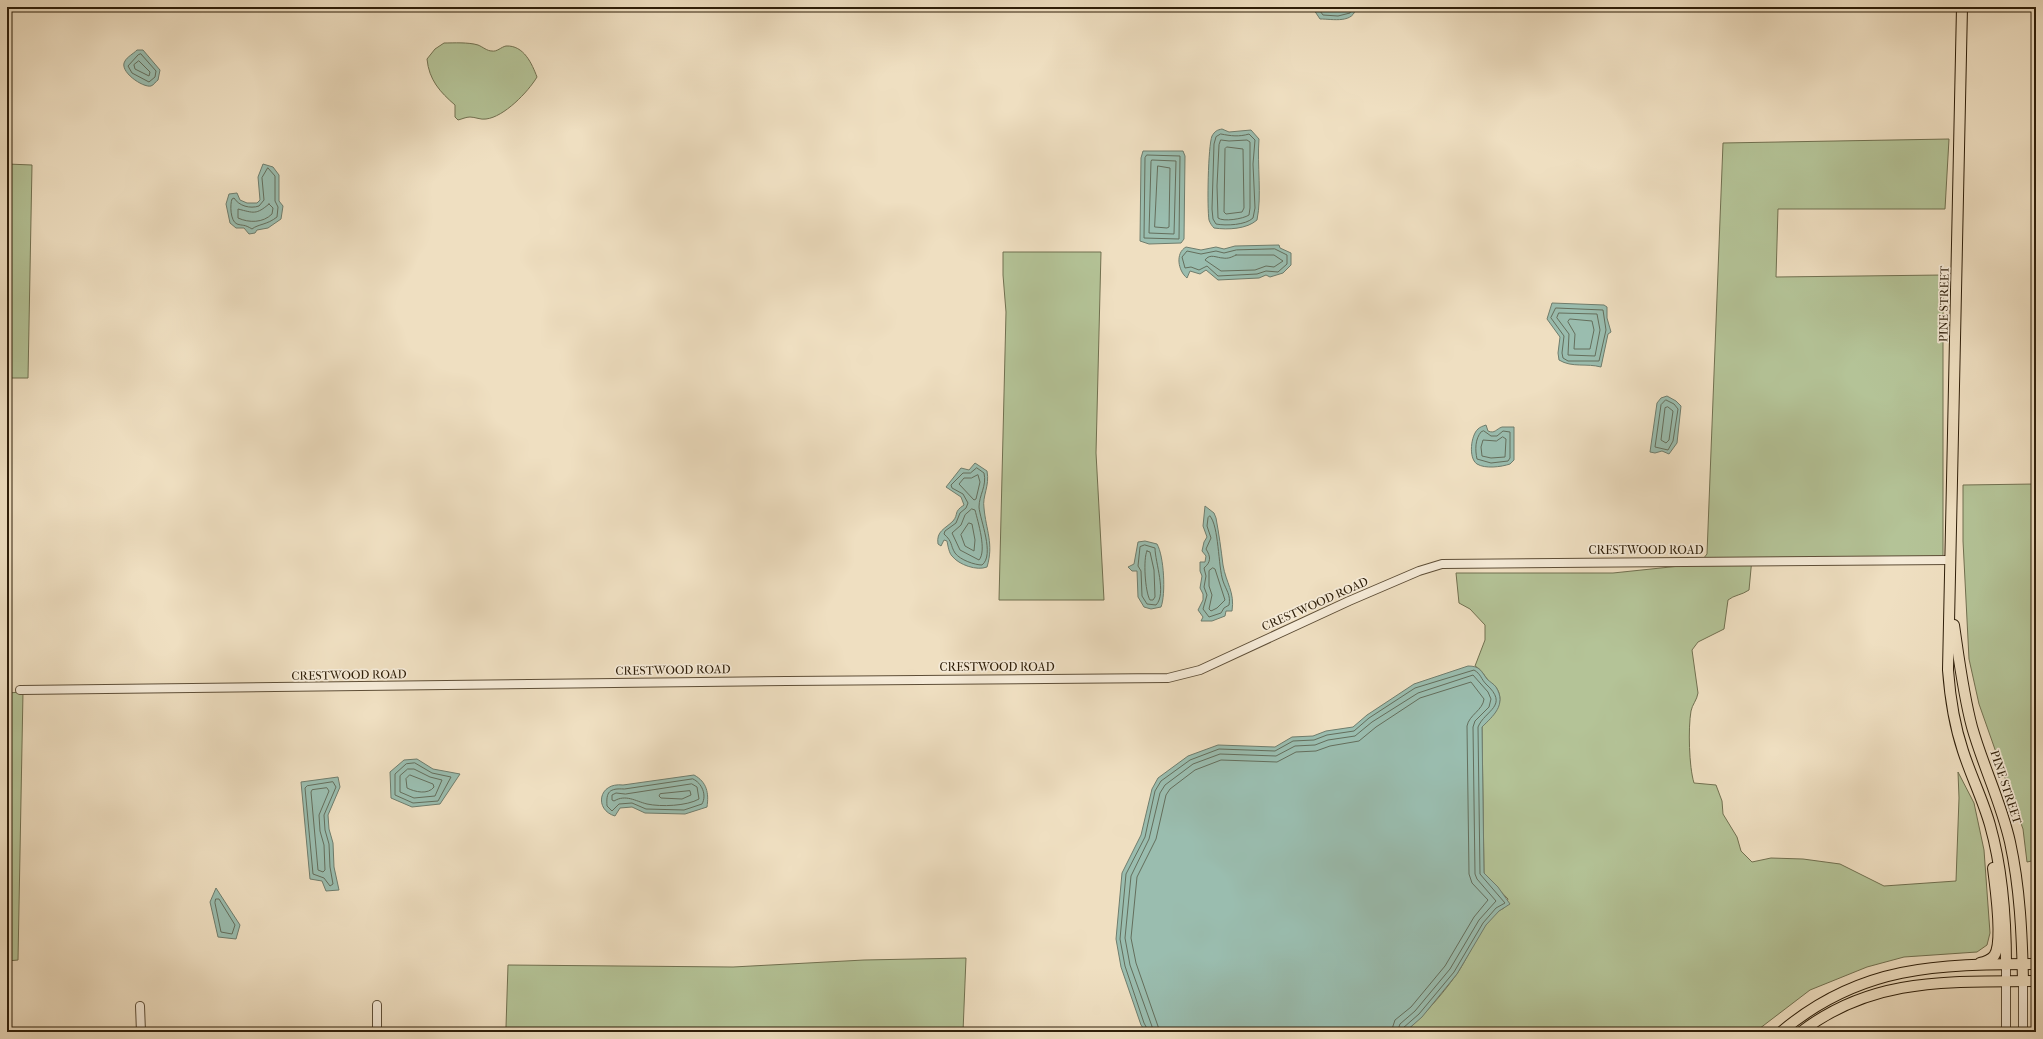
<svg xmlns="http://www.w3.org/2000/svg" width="2043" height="1039" viewBox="0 0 2043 1039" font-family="'IM FELL French Canon',serif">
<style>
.green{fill:#b4c397;stroke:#717050}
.water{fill:#9abdaf;stroke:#6f7d6d}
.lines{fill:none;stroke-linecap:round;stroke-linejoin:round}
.shore{stroke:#646e5c;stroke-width:1}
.minor-casing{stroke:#5e4e37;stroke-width:10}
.major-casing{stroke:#2e1e09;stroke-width:12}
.minor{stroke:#f5ead7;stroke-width:8}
.major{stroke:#efdfc1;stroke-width:10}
.labels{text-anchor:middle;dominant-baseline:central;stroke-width:3.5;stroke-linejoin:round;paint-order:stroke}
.street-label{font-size:12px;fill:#2e1e09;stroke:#f5ead7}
</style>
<rect width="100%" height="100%" fill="#efdfc1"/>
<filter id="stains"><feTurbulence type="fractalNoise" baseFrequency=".005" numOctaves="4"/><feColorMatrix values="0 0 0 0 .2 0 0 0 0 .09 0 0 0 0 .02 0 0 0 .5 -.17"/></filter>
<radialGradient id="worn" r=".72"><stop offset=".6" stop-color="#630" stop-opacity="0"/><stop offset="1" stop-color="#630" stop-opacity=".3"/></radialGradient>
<g class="green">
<path d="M444 43C454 43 468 42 478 45 483 47 487 51 492 51 497 52 501 47 506 46 524 45 532 64 537 77 528 92 504 117 486 119 481 120 475 117 470 117 466 117 462 119 458 120L455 117V105C440 92 429 80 427 59L435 49Z"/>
<path d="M1949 139 1945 209H1778L1776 277 1943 275V561L1752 558 1749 590C1742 595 1734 595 1728 600L1724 629 1698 642 1692 650 1698 693C1697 700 1692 705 1691 711 1688 728 1689 767 1694 783L1716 785 1722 801 1723 814 1737 837 1741 851 1752 862 1771 858 1803 859 1840 864 1884 886 1956 881 1959 798 1958 772 1974 803 1984 850 1990 933 1987 945 1977 952 1904 957 1867 967 1810 990 1755 1032H1405C1424 1015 1441 996 1456 975 1470 956 1483 917 1504 908L1508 899 1484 874 1482 727C1492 716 1508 702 1495 686 1493 684 1490 683 1488 680 1483 674 1482 670 1475 666L1485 640V625L1470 609 1459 603 1456 573H1613L1699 564 1707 554 1723 143Z"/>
<path d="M7 164 32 165 28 378H7Z"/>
<path d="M1003 252H1101L1096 453 1104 600H999L1006 312 1003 275Z"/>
<path d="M2036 484V860L2027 862 2023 829 1979 704 1969 659 1963 541V485Z"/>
<path d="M23 692 18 960 7 961V693Z"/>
<path d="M966 958 963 1032H510L506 1027 508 965 733 967 864 960Z"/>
</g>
<g class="water">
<path d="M1312 7H1356C1354 24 1333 19 1320 19Z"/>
<path d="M137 50H143L160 70 158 80C156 81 154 85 151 86 143 88 118 71 125 61 127 57 133 54 137 50Z"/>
<path d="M1222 129 1229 132 1251 130 1259 139C1257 165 1262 196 1257 220 1247 229 1228 230 1214 228 1212 226 1210 223 1209 220 1207 208 1208 146 1212 136 1215 131 1217 130 1222 129Z"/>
<path d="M1143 151H1183L1185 156 1184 239 1181 243 1149 244 1140 241 1141 158Z"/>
<path d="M263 164 273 167 279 175V201L283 206 281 219 268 228 257 230 255 233 249 234 244 228H236L230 223 226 204 229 194 237 193 240 200 247 203H257L260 200 258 177Z"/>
<path d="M1279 245 1280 248 1291 253V265L1283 273 1270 277 1266 275 1259 278 1218 280 1206 270 1200 274 1190 271 1187 278C1178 271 1175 253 1186 247L1201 250 1216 247 1224 249 1235 246Z"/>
<path d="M1552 303 1604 305 1607 307V318L1611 332 1608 334 1601 367C1587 363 1572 368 1559 360L1558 353 1560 337 1547 319Z"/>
<path d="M1667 396 1676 401 1681 406 1677 443 1669 454 1662 451 1655 453 1650 452 1657 403 1661 398Z"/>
<path d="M1486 425 1488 431C1495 434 1496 429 1502 427H1514V460L1510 464C1501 467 1485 469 1477 464 1468 458 1471 435 1478 429 1480 427 1483 426 1486 425Z"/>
<path d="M975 463 987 471C990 486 982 496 984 508 986 530 994 544 987 567 977 571 959 565 952 556 949 553 948 546 947 541L944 540 941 546 938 544C936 531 945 529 953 521 959 514 953 512 964 505L961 497 946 487 961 468 969 470Z"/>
<path d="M1205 506 1214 513 1216 518C1219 534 1221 549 1223 565 1226 583 1235 592 1232 611H1226L1225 616 1212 621H1201L1203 617 1198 610 1203 600V594L1200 588 1202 576 1200 571V562H1205L1206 556 1202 551 1204 542 1207 537 1203 526Z"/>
<path d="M1145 541 1157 544C1164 556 1166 594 1161 607L1151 609 1144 607 1138 597 1137 571H1132L1128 567 1134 564 1138 542Z"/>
<path d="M1468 666C1480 666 1481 671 1487 679 1490 682 1494 684 1496 687 1507 705 1493 716 1482 727L1484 873 1498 887 1510 904 1499 911 1486 925 1457 974 1422 1017 1405 1032H1146L1141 1025 1121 967 1116 939 1122 873 1141 835 1152 789 1158 778 1188 756 1218 745 1275 747 1292 737 1313 736 1326 731 1353 727 1367 715 1414 684Z"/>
<path d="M417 759 433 769 460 774 440 804 412 807 391 798 390 772 404 760Z"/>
<path d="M694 775C707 782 709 793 707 807L685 814 645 813 632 807 620 808 615 816C594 810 598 782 623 785Z"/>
<path d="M338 777 340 787 328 815 329 829 333 843 334 867 339 890 326 891 322 881 310 879 301 782Z"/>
<path d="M216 888 240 925 236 939 218 937 210 902Z"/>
</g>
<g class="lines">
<g class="shore">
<path d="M1317 7 1323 15 1338 16 1350 13 1352 7"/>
<path d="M141 54 156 71 155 77 149 82 132 73 128 66 138 55Z"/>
<path d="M139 61 150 72 149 76 135 69 134 65Z"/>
<path d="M1221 134C1231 136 1239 137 1249 134L1255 140 1253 164 1255 208 1253 218C1246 225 1226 226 1216 224L1213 219 1212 209 1214 144 1216 137Z"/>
<path d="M1221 140 1229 141 1247 140 1250 142V208L1249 215C1243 219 1223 222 1218 218L1217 186 1219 145Z"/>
<path d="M1227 147 1243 149 1244 208 1242 212 1226 214 1224 212 1225 149Z"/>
<path d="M1147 155 1180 156 1179 239 1144 238 1145 158Z"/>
<path d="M1152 160 1176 161 1174 234 1149 233 1151 162Z"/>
<path d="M1158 166 1170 168 1169 227 1167 228 1155 227Z"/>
<path d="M268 168 275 176V201L278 207 277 217C267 225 258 224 252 229 244 224 243 226 237 224 230 221 230 204 232 199L234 198C239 206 250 209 259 206L264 200 262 178Z"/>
<path d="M269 204 273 208 272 214C263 223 249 223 238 218V209C254 213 256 215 269 204Z"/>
<path d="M1275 249 1287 255V264L1278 272 1266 271 1257 274 1218 276 1207 266 1199 270 1191 267 1185 268 1182 257 1187 251 1201 254 1216 251 1224 253 1236 250Z"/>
<path d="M1236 255H1274L1283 261 1274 267 1266 266 1255 270 1221 271 1205 260C1210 253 1217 258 1223 258 1228 259 1232 257 1236 255Z"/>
<path d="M1556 308 1603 310 1606 330 1599 361H1568L1563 358 1562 353 1564 336 1551 318Z"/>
<path d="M1559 313 1597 314 1600 330 1595 356 1568 355 1569 334 1557 318Z"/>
<path d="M1570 319 1592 321 1594 330 1590 349H1574L1575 334 1568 322Z"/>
<path d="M1666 400 1674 404 1678 409 1673 441 1668 450 1655 447 1661 405Z"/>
<path d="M1668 407 1673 411 1669 440 1666 443 1661 440 1665 408Z"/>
<path d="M1484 431 1491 436H1497L1503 431 1510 432V458L1508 461 1491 463 1477 459C1475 450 1475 439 1481 432Z"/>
<path d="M1503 437 1506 439 1505 457 1491 458 1482 456 1481 447 1483 440 1496 441Z"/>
<path d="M977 468 984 473C987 486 979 495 979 507 980 520 995 555 982 565 975 565 960 560 955 553 950 545 953 542 944 534L945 531 956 523 960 513 966 508 968 503 963 494 952 488 951 485 963 473H970Z"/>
<path d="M978 475 980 482 976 499 974 500 959 484 964 478H971Z"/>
<path d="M972 509 975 510C978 522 987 551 979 560L960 550 952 533 961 525 965 515Z"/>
<path d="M1210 516C1219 526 1218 566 1223 581 1226 590 1231 595 1229 605L1224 608 1221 613 1209 617 1203 609 1207 595 1204 587 1206 576 1204 568C1211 562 1211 557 1206 549L1211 538 1207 526 1208 518Z"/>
<path d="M969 523 972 524 975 540 974 551 965 546 961 535Z"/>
<path d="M1145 545 1155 548C1155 562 1167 594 1156 605L1147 604 1142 596 1141 571 1138 566 1140 547Z"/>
<path d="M1147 551 1150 552 1154 570 1155 597 1153 600H1150C1145 592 1143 558 1147 551Z"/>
<path d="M1213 568 1215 569 1225 600 1217 608 1211 611 1209 609 1212 595 1209 586V571Z"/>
<path d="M415 763 432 773 451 777 438 801 413 803 395 795V774L406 764Z"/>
<path d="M408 769H414L430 777 442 780 435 796 414 798 400 792V776Z"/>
<path d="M410 775 433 784 434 787C428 795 415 792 407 788L406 779Z"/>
<path d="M693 779C702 783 707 795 702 804L684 810 646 809 632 803 619 804 612 811 607 806C606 792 609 788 624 789Z"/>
<path d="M333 782 336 787 324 815 325 830 329 844 330 867 333 884 330 886 324 878 313 874 305 788 307 786Z"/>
<path d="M692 784 697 787 699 799C687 806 661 807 647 804 635 801 626 794 614 801L612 800V795L616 793 625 794Z"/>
<path d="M327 788 329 791 319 815 320 831 324 845 325 870 323 872 318 870 311 792 312 790Z"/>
<path d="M690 791 691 795 682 799 661 798 659 796 660 794Z"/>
<path d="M216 899H219L235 925 232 934 221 932 215 903Z"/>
<path d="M1149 1032 1144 1023 1125 966 1120 939 1126 874 1145 837 1155 791 1161 781 1190 760 1219 749 1275 751 1293 741 1314 740 1327 735 1354 731 1369 718 1415 688 1474 670C1481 674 1481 679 1486 684 1510 706 1485 710 1478 727L1480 874 1505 903 1496 908 1483 923 1454 972 1419 1014 1403 1028 1402 1032"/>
<path d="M1154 1032 1130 965 1125 938 1131 876 1149 839 1160 793 1165 785 1193 764 1220 754 1276 756 1295 746 1315 745 1328 740 1355 736 1372 722 1418 693 1473 675 1488 692 1491 699 1489 707 1475 721 1473 727 1475 874 1477 879 1496 901 1479 920 1450 969 1415 1011 1400 1024 1397 1032"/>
<path d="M1160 1032 1136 963 1131 938 1137 877 1156 839 1166 795 1170 789 1195 770 1221 760 1277 762 1296 752 1316 751 1330 746 1359 741 1376 727 1420 698 1471 682 1484 699C1483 710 1469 715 1467 726L1469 874 1472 883 1488 900 1474 917 1445 966 1411 1007 1395 1020 1391 1032"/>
</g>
<g class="minor-casing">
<g id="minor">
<path d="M20 690 787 681 1168 678 1200 670 1349 601 1419 571 1442 564 1951 560"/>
<path d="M2023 981V1032"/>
<path d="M377 1005V1032"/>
<path d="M140 1006 141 1032"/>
<path d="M2006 1032V965"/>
</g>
</g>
<g class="major-casing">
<g id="major">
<path d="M1962 7 1948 670C1950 697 1954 724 1963 751 1971 776 1983 800 1990 825 2003 871 2006 918 2006 965"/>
<path d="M1954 625C1959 659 1963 693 1972 727 1983 766 2001 802 2010 842 2020 888 2022 934 2023 981"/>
<path d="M1980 963C1985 962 1990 960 1994 956 2004 942 1995 886 1993 868"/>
<path d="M1781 1032C1860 965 1938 964 2036 964"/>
<path d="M1801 1032C1873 976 1951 982 2036 981"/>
</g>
</g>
<use href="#minor" class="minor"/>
<use href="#major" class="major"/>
</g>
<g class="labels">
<g class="street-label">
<text transform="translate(1944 304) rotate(-89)">PINE STREET</text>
<text x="1646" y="550">CRESTWOOD ROAD</text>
<text transform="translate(1315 604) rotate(-24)">CRESTWOOD ROAD</text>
<text x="997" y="667">CRESTWOOD ROAD</text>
<text transform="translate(673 670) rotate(-1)">CRESTWOOD ROAD</text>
<text transform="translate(349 675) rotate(-1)">CRESTWOOD ROAD</text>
<text transform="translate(2006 787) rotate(72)">PINE STREET</text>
</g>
</g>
<rect width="2043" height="1039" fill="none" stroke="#efdfc1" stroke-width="24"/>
<rect x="8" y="8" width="2027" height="1023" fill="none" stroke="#2e1e09" stroke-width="2"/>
<rect x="12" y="12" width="2019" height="1015" fill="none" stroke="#2e1e09"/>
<rect width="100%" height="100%" filter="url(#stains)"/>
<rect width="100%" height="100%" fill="url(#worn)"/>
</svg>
